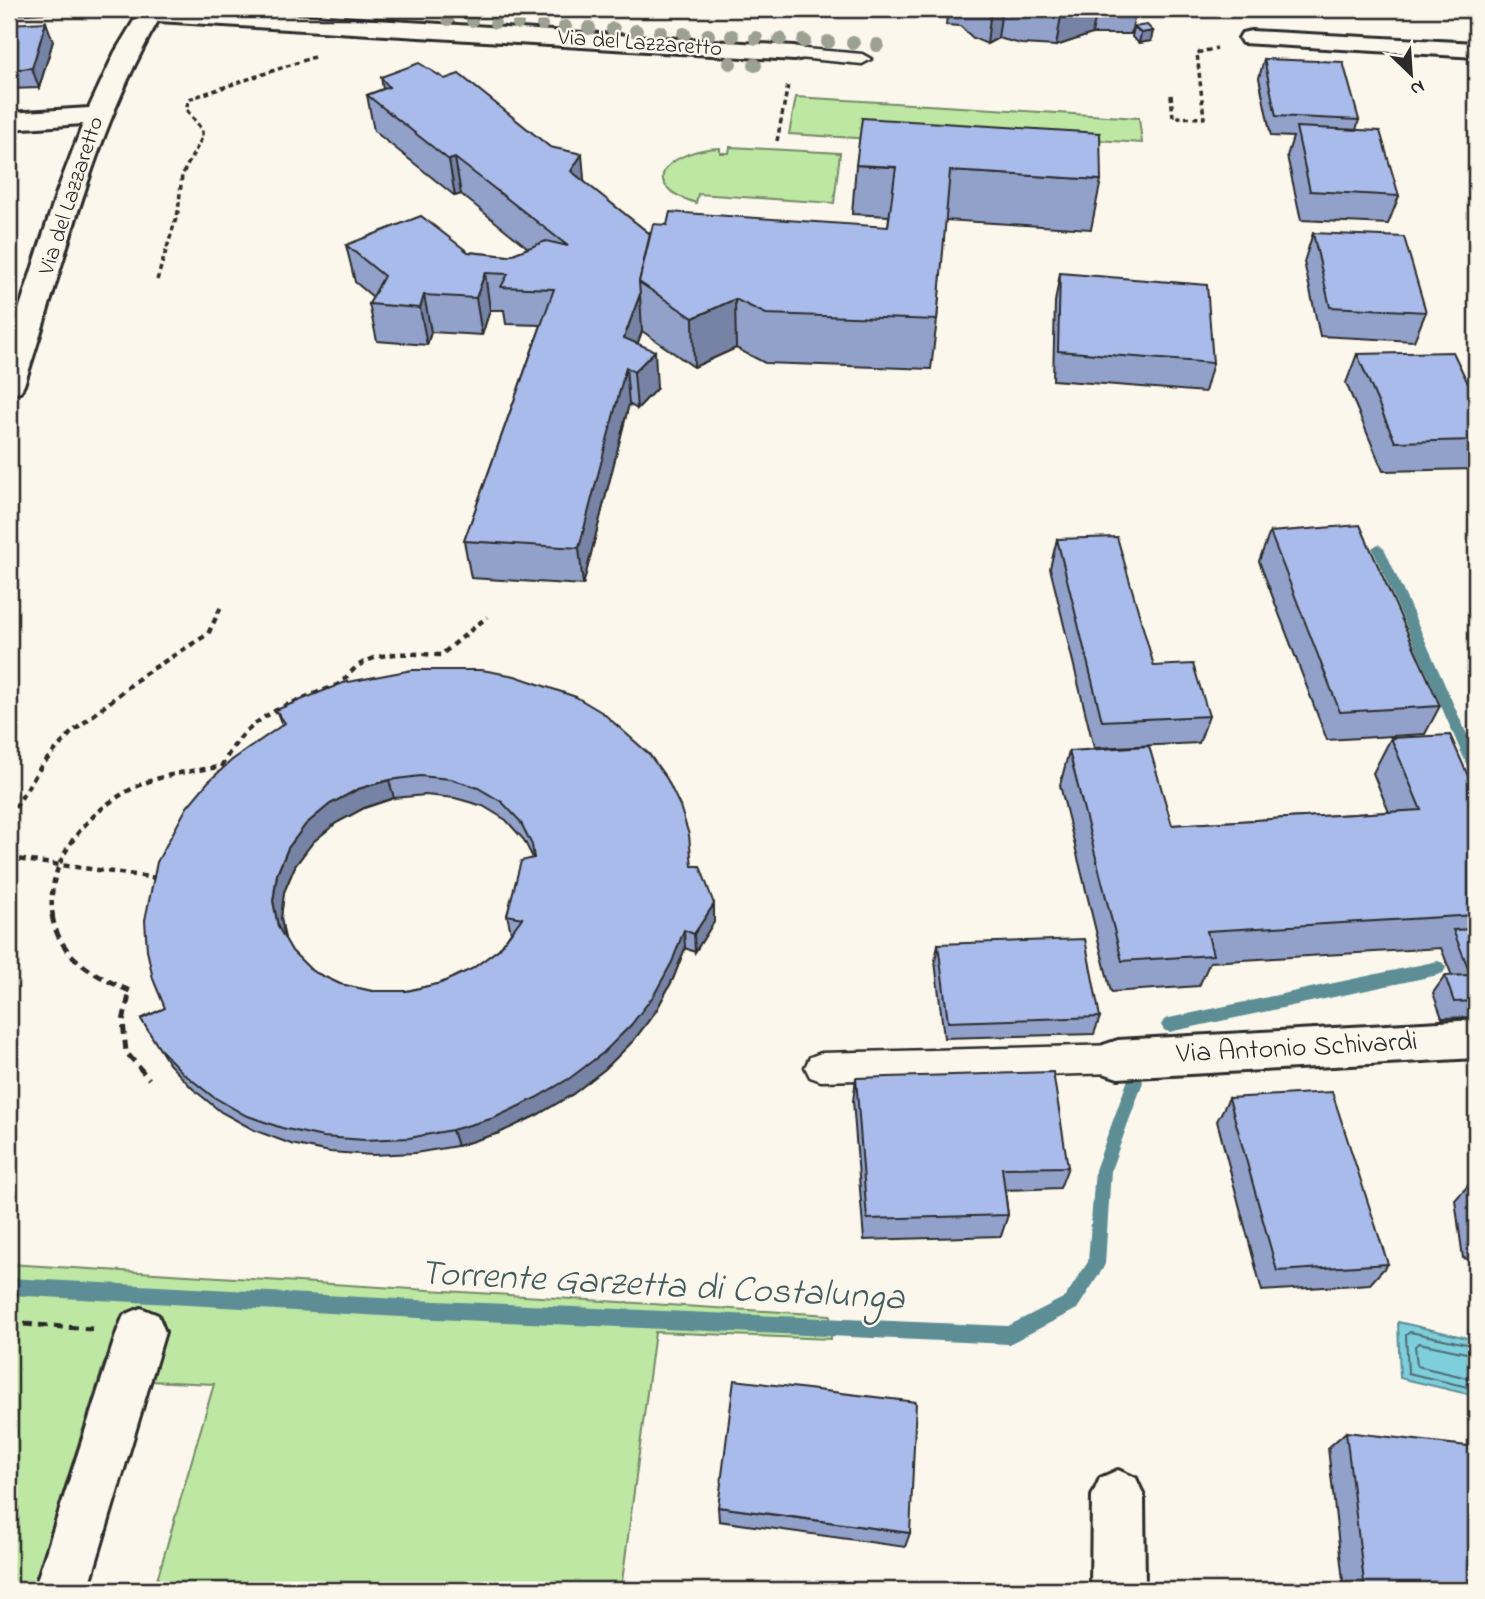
<svg xmlns="http://www.w3.org/2000/svg" width="1485" height="1599" viewBox="0 0 1485 1599" font-family="'Indie Flower',sans-serif">
<style>
.green{fill:#bee7a3;stroke:#748967;stroke-width:2}
.water{fill:#7fcedb;stroke:#5d8d95;stroke-width:2}
.lines{fill:none;stroke-linecap:round;stroke-linejoin:round}
.shore{stroke:#4d6c71;stroke-width:2}
.stream{fill:#5d8d95;fill-rule:evenodd}
.service-casing{stroke:#2b2b2b;stroke-width:5}
.minor-casing{stroke:#2b2b2b;stroke-width:6}
.path-far2{stroke:#2b2b2b;stroke-width:3.5;stroke-dasharray:5 3.5;stroke-linecap:butt}
.path-far1{stroke:#2b2b2b;stroke-width:4.5;stroke-dasharray:6 5;stroke-linecap:butt}
.path{stroke:#2b2b2b;stroke-width:5;stroke-dasharray:9 6;stroke-linecap:butt}
.service{fill:#fbf7ec;fill-rule:evenodd}
.minor{fill:#fbf7ec;fill-rule:evenodd}
.tree{fill:#9da192}
.wall{fill:#91a1c9;stroke:#2b2b2b;stroke-width:2;fill-rule:evenodd}
.shaded-wall{fill:#7683a4;stroke:#2b2b2b;stroke-width:2}
.building{fill:#a9bbea;stroke:#2b2b2b;stroke-width:2;fill-rule:evenodd}
.labels{text-anchor:middle;dominant-baseline:central;stroke-width:5;stroke-linejoin:round;paint-order:stroke}
.far-street-label{font-size:23px;fill:#2b2b2b;stroke:#fbf7ec}
.street-label{font-size:28px;fill:#2b2b2b;stroke:#fbf7ec}
.near-water-label{font-size:37px;font-style:italic;fill:#445c60;stroke:#fbf7ec}
</style>
<rect width="100%" height="100%" fill="#fbf7ec"/>
<filter id="ink" filterUnits="userSpaceOnUse"><feTurbulence type="fractalNoise" baseFrequency=".0143" numOctaves="2"/><feDisplacementMap in="SourceGraphic" scale="14" xChannelSelector="R" yChannelSelector="G"/><feConvolveMatrix kernelMatrix="1 2 1 2 8 2 1 2 1" color-interpolation-filters="sRGB"/></filter>
<g filter="url(#ink)">
<g class="green">
<path d="M796 97 1139 118 1142 143 909 128 906 141 789 134Z"/>
<path d="M730 147 840 153 834 203 698 194 696 203C630 182 675 149 720 148V153H729Z"/>
<path d="M9 1264 830 1315 831 1339 655 1332 621 1590H154L214 1384 149 1381 145 1365 105 1360 32 1590H9Z"/>
</g>
<path class="water" d="M1398 1322 1476 1340V1396L1400 1378Z"/>
<g class="lines">
<g class="shore">
<path d="M1476 1346 1410 1332 1406 1335 1408 1373 1476 1389"/>
<path d="M1476 1355 1419 1343 1415 1346 1417 1366 1476 1380"/>
</g>
<g class="stream">
<path d="M1378 544 1384 548 1476 755V775L1471 774 1469 770 1372 548Z"/>
<path d="M1438 961 1443 963 1446 968 1443 973 1438 975 1169 1032 1164 1030 1161 1025 1164 1020 1169 1018Z"/>
<path d="M1135 1075 1141 1077 1143 1082 1111 1170 1105 1264 1102 1270 1077 1309 1009 1344 436 1319 9 1295V1278L436 1301 1008 1326 1065 1297 1088 1262 1095 1170 1127 1082 1129 1077Z"/>
</g>
<g class="service-casing">
<g id="service">
<path d="M794 48 862 54 871 59 862 64 788 57 785 53Z"/>
<path d="M1118 1045 1129 1049 1134 1059 1129 1069 1118 1073 821 1081 810 1077 805 1067 810 1057 821 1053Z"/>
</g>
</g>
<g class="minor-casing">
<g id="minor">
<path d="M141 9H198L794 46 803 48 806 53 803 58 794 60 158 21C93 134 65 262 24 385L20 392 9 395V341L57 192 83 124 9 129V113L89 108 115 52Z"/>
<path d="M1251 31 1476 43V57L1242 43 1239 38 1242 33Z"/>
<path d="M1476 1020V1058L1118 1078 1103 1073 1096 1059 1103 1045 1118 1040Z"/>
<path d="M141 1308 158 1315 165 1332 88 1590H34L117 1332 124 1315Z"/>
<path d="M1118 1470 1136 1478 1144 1496 1145 1590H1091L1092 1496 1100 1478Z"/>
</g>
</g>
<g class="path-far2">
<path d="M1171 95 1173 117 1204 118 1197 53 1217 48"/>
<path d="M777 141 788 85"/>
<path d="M157 280 178 212 182 175 202 138V130L186 109 189 99 314 57"/>
</g>
<g class="path-far1">
<path d="M9 817 42 765 70 734 143 675 208 634 222 605"/>
<path d="M9 858 157 878"/>
<path d="M53 917C43 860 92 805 142 784 167 774 194 770 221 767 249 713 285 706 337 685 346 681 351 669 361 664 384 650 415 654 441 655L487 617"/>
</g>
<g class="path">
<path d="M52 915C59 958 94 975 130 991L123 1021 126 1052 149 1079"/>
<path d="M9 1323 92 1329"/>
</g>
<use href="#service" class="service"/>
<use href="#minor" class="minor"/>
</g>
<g class="tree">
<circle cx="448" cy="20" r="6"/>
<circle cx="472" cy="21" r="6"/>
<circle cx="495" cy="23" r="6"/>
<circle cx="518" cy="24" r="6"/>
<circle cx="542" cy="25" r="6"/>
<circle cx="565" cy="27" r="7"/>
<circle cx="589" cy="28" r="7"/>
<circle cx="613" cy="29" r="7"/>
<circle cx="636" cy="31" r="7"/>
<circle cx="660" cy="32" r="7"/>
<circle cx="684" cy="34" r="7"/>
<circle cx="708" cy="35" r="7"/>
<circle cx="732" cy="36" r="7"/>
<circle cx="756" cy="38" r="7"/>
<circle cx="780" cy="39" r="7"/>
<circle cx="804" cy="41" r="7"/>
<circle cx="828" cy="42" r="7"/>
<circle cx="853" cy="43" r="7"/>
<circle cx="877" cy="45" r="7"/>
<circle cx="730" cy="63" r="7"/>
<circle cx="755" cy="65" r="7"/>
</g>
<g class="wall">
<path d="M9 9H86L85 11 11 15Z"/>
<path d="M948 9H1136L1131 34H1092L1056 46 1021 44 998 38 987 44 973 38 960 26 946 25Z"/>
<path d="M9 24 53 41 39 88 9 89Z"/>
<path d="M1134 27 1151 41 1139 43 1132 37Z"/>
<path d="M1264 59 1359 120 1356 130 1399 196 1388 224 1301 220 1287 156 1293 137 1271 136 1259 78Z"/>
<path d="M381 77 584 182 650 234 667 225 888 227 889 216 852 214 856 165 1101 180 1091 229 945 220 937 320 931 369 765 363 736 348 694 367 642 331 637 344 657 388 637 409 629 404 583 585 471 578 464 541 541 325 506 324 504 310H490L482 335 431 332 427 345 377 341 369 304 373 297 355 282 346 245 468 252 508 256 528 248 461 194 455 196 374 131 367 95 383 89Z"/>
<path d="M1313 233 1426 312 1414 341 1320 336 1304 262Z"/>
<path d="M1060 273 1213 363 1205 392 1053 380 1055 302Z"/>
<path d="M1357 354 1476 400V469L1383 471 1346 383Z"/>
<path d="M1270 532 1440 706 1425 734 1327 740 1259 561Z"/>
<path d="M1057 539 1154 666 1209 716 1199 743 1094 748 1050 568Z"/>
<path d="M276 710 692 866 714 904V922L695 952 685 948 673 979 656 1011 633 1041 605 1069 573 1094 537 1115 499 1133 457 1146 415 1153 372 1155 330 1152 291 1144 254 1130 221 1112 193 1089 169 1064 141 1019 165 1008 282 725ZM425 795 455 798 483 806 506 820 524 840 533 858 507 915 511 932 499 949 472 969 441 983 407 991H372L340 984 312 971 292 951 285 939 281 918 284 892 295 866 313 842 336 823 364 808 394 798Z"/>
<path d="M1391 738 1476 794V1017L1442 1018 1433 993 1445 976H1452L1441 948 1210 962 1199 986 1111 992 1060 785 1069 751 1172 825 1389 812 1373 773Z"/>
<path d="M938 944 1100 1017 1094 1034 944 1038 935 961Z"/>
<path d="M856 1078 1068 1167 1060 1188 1005 1190 1008 1215 1001 1236 864 1240 853 1101Z"/>
<path d="M1229 1098 1388 1264 1370 1284 1262 1291 1217 1121Z"/>
<path d="M1475 1178H1476V1260L1463 1258 1455 1200Z"/>
<path d="M1346 1432 1476 1590H1344L1328 1448Z"/>
<path d="M718 1507 910 1533 905 1547 719 1521Z"/>
</g>
<g class="shaded-wall">
<path d="M9 9 11 15 9 23Z"/>
<path d="M991 9H1002L998 38 987 44Z"/>
<path d="M1066 9H1097L1092 34 1056 46 1062 10Z"/>
<path d="M46 22 53 41 39 88 32 68Z"/>
<path d="M1153 31 1151 41 1139 43 1141 33Z"/>
<path d="M10 137 18 156 12 177 9 170Z"/>
<path d="M582 154 585 190 571 171Z"/>
<path d="M455 158 461 194 455 196 449 160Z"/>
<path d="M485 273 490 310 482 335 476 298Z"/>
<path d="M640 294 642 331 629 369 626 367 629 404 583 585 579 548 624 338Z"/>
<path d="M424 295 431 332 427 345 420 308Z"/>
<path d="M735 299 736 348 694 367 693 318Z"/>
<path d="M655 351 657 388 637 409 634 372Z"/>
<path d="M389 780 394 798 364 808 336 823 313 842 295 866 284 892 281 918 286 945 278 927 273 901 277 874 288 848 306 824 330 804 358 789Z"/>
<path d="M714 904V922L695 952 694 934Z"/>
<path d="M684 930 685 948 673 979 656 1011 633 1041 605 1069 573 1094 537 1115 499 1133 457 1146 452 1130Z"/>
</g>
<g class="building">
<path d="M1025 9H1066L1062 10Z"/>
<path d="M46 22 32 68 9 70V24Z"/>
<path d="M1147 25 1153 31 1141 33 1134 27Z"/>
<path d="M1264 59 1343 62 1359 120 1276 116Z"/>
<path d="M419 63 445 79 459 74 550 147 582 154 571 171 650 234 639 282 640 294 624 338 655 351 634 372 626 367 579 548 464 541 554 289 501 287 508 274 485 273 476 298 424 295 420 308 369 304 384 276 346 245 421 216 468 252 508 256 546 241 568 246 455 158 449 160 367 95 389 87 381 77Z"/>
<path d="M862 118 1100 133 1101 180 950 171 937 320 766 314 735 299 693 318 639 282 653 224 667 225 670 212 888 227 896 167 856 165Z"/>
<path d="M1296 127 1380 131 1399 196 1310 191Z"/>
<path d="M1313 233 1404 237 1426 312 1330 307Z"/>
<path d="M1060 273 1207 285 1213 363 1058 351Z"/>
<path d="M1453 352 1476 400V440L1395 442 1357 354Z"/>
<path d="M1360 525 1440 706 1340 712 1270 532Z"/>
<path d="M1117 537 1154 666 1193 664 1209 716 1102 721 1057 539Z"/>
<path d="M412 670H482L515 676 576 697 603 713 649 754 667 779 680 806 689 835 692 866H700L714 904 694 934 684 930 672 962 654 995 631 1025 603 1053 570 1078 534 1099 494 1118 452 1130 409 1138 365 1140 323 1137 282 1128 245 1115 212 1096 183 1073 159 1048 141 1019 165 1008 153 979 147 950 145 920 157 862 187 807 208 782 232 760 285 723 276 710 343 683ZM420 776 451 779 478 788 502 802 520 821 532 845 534 858 521 861 507 915 522 918 499 949 472 969 441 983 407 991H372L340 984 312 971 292 951 278 927 273 901 277 874 288 848 306 824 330 804 358 789 389 780Z"/>
<path d="M1450 735 1476 794V915L1207 931 1213 955 1122 961 1069 751 1149 746 1172 825 1421 810 1391 738Z"/>
<path d="M1476 929V1001L1454 1002 1445 976 1471 975 1453 930Z"/>
<path d="M1085 939 1100 1017 948 1022 938 944Z"/>
<path d="M1053 1072 1068 1167 1002 1168 1008 1215 867 1219 856 1078Z"/>
<path d="M1332 1092 1388 1264 1277 1271 1229 1098Z"/>
<path d="M734 1380 916 1402 910 1533 718 1507Z"/>
<path d="M1346 1432 1476 1447V1590H1365Z"/>
</g>
</g>
<g class="labels">
<g class="far-street-label">
<text transform="translate(640 44) rotate(4)">Via del Lazzaretto</text>
<text transform="translate(72 196) rotate(-72)">Via del Lazzaretto</text>
</g>
<g class="street-label">
<text transform="translate(1297 1049) rotate(-3)">Via Antonio Schivardi</text>
</g>
<g class="near-water-label">
<text transform="translate(662 1287) rotate(3)">Torrente Garzetta di Costalunga</text>
</g>
</g>
<rect width="1485" height="1599" fill="none" stroke="#fbf7ec" stroke-width="35"/>
<rect x="18" y="18" width="1450" height="1564" fill="none" stroke="#2b2b2b" stroke-width="2.5" filter="url(#ink)"/>
<g transform="translate(1411 74) rotate(155)" stroke="#fbf7ec" stroke-width="5" paint-order="stroke">
<path d="M0-5L12 26L0 18L-12 26Z" fill="#2b2b2b"/>
<text y="-10" font-size="19" font-weight="bold" text-anchor="middle" fill="#2b2b2b">N</text>
</g>
</svg>
